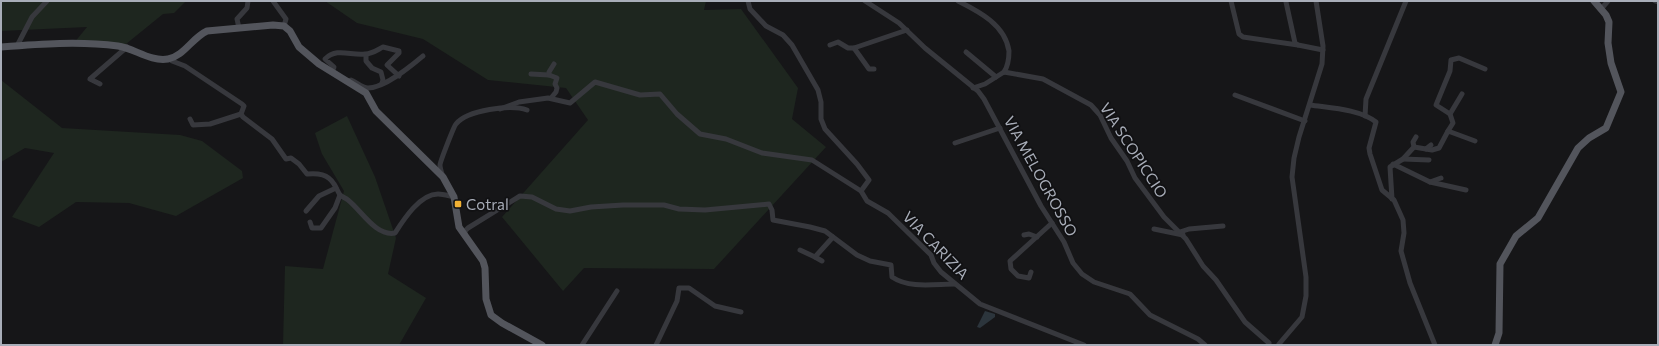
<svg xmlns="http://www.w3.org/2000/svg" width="1659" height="346" viewBox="0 0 1659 346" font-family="Commissioner,sans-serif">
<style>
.green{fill:#1e261f}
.water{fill:#2c353c}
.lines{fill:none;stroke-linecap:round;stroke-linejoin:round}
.minor{stroke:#37383d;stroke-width:5}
.major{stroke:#53555c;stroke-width:7}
.poi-dot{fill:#f2b134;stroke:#111113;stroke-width:1.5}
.labels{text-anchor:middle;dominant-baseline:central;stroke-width:3.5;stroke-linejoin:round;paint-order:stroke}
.street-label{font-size:15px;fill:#a8adb8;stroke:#111113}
.poi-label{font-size:15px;fill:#a8adb8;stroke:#111113;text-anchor:start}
</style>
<rect width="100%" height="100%" fill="#161618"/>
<g class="green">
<path d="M1 1H186L174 13 163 14 126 44 74 43 87 27 1 31Z"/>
<path d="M325 1H706L704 10 741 9 798 88 792 119 826 147 714 269 584 268 563 291 502 217 588 120 566 88 488 80 423 39 357 23Z"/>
<path d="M1 80 62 128 180 135 202 141 242 171 243 178 176 216 129 203 76 202 39 227 12 217 54 153 25 148 1 162Z"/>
<path d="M347 116 375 177 396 238 388 274 426 298 399 345H283L285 266 323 269 344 191 322 154 315 133Z"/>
</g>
<path class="water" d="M985 311 995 314V317L980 328 977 327Z"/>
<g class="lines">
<g class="minor">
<path d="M273 1 286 19 284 26"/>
<path d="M748 1 750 9 766 26 783 35 792 45 818 90 821 102V119L825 129 857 164 869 180 861 191 867 201 888 213 931 255 934 263 941 272 980 304 1084 345"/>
<path d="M865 1 899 23 925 48 978 91 984 99 1041 206 1064 242 1073 263 1082 274 1094 282 1130 294 1150 315 1198 339 1205 345"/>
<path d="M958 1C980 12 1005 25 1009 51 1009 59 1008 66 1004 72"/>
<path d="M1231 1 1239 34 1243 37 1298 45"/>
<path d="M1655 1 1658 2"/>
<path d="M1286 2 1295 43 1298 45 1323 50"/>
<path d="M1602 8 1608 1"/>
<path d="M239 28 237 19 247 8 248 1"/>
<path d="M830 45 838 42 848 48H854"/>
<path d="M17 46 32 17 47 1"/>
<path d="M966 52 996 77"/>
<path d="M366 55V61L372 68 381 72 383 80 382 83"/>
<path d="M170 58 172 61 185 66 242 104 244 106 241 114 243 117 272 139 286 159 291 158 299 164 307 174C318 173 328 174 334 184 336 187 338 192 340 195 342 197 346 198 348 200 361 210 376 237 395 233 404 219 420 194 438 194 443 194 449 196 454 197"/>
<path d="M874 69H869L854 48 907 30"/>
<path d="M332 72 334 67 325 59C337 47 351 56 365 54 372 54 377 50 383 47L399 51V53L387 65 399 76"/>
<path d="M531 74 549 75 557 78 555 84 557 88 556 92 551 98"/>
<path d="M549 75V72L554 64"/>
<path d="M348 81 351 80C356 82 363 88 368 88 385 88 411 66 423 56"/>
<path d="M100 84 90 79 127 47"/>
<path d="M973 88 985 84 1004 72 1043 79 1091 105 1100 115 1111 138 1127 161 1135 178 1164 217 1186 239 1203 266 1216 280 1245 322 1269 343"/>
<path d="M1235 95 1305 121"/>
<path d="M1310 105C1330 108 1359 109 1376 122L1369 148 1370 154 1382 190 1394 200 1403 220 1404 233 1401 251 1410 283 1435 345"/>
<path d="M500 109 519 102 548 98 570 103 595 82 640 95 660 94 677 114 700 134 726 139 762 153 812 160 861 191"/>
<path d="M1450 114 1462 94"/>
<path d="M1365 116 1366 99 1406 1"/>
<path d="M190 119 193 125 210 124 241 114"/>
<path d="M1448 131 1453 123 1450 114 1436 105 1450 71 1451 60 1459 58 1485 69"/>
<path d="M955 143 1000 128"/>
<path d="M1414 147 1426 149 1431 145"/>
<path d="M1426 149 1432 150 1439 148 1448 131 1475 141"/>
<path d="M1403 159 1429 160"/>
<path d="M1393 164 1430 182 1441 178"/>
<path d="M443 177C442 174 440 168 440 165 440 162 454 126 456 124 467 110 511 104 527 110"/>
<path d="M1430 182 1466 190"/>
<path d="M1392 199 1390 167 1403 159 1414 147 1413 142 1416 137"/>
<path d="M306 211 319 196 336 188"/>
<path d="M310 222 312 228H321L335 208 340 195"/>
<path d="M1154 229 1183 235"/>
<path d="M1180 232 1189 229 1223 226"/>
<path d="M465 235V231L468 228 520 196 532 197 556 209 570 211 591 207 623 205H664L679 209 705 210 769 204 772 210 773 220 810 227 825 231 857 255 870 261 891 265 892 277C910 289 935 284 955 284"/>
<path d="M1024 235 1029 234 1037 237"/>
<path d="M800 250 815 257 833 237"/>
<path d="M815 257 822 261"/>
<path d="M1031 272 1029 278 1018 276 1011 269 1010 261 1052 223"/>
<path d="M1279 344 1302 317 1306 296V277L1292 177 1294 158 1299 137 1322 64 1323 46 1316 1"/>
<path d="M582 345 617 291"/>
<path d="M656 345 677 301 679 288H689L715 306 741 312"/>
</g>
<g class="major">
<path d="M1 47C40 44 79 41 118 46 134 48 150 62 168 59 184 56 192 38 207 31L273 25 284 26 290 31 299 47 319 64 366 93 376 111 443 177 454 197 459 227 483 261 485 268 486 299 491 315 502 323 542 345"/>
<path d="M1495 345 1499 333 1500 264 1516 236 1538 218 1578 148 1589 138 1606 128 1621 92 1611 63 1608 43 1609 22 1606 15 1594 1"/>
</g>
</g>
<rect class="poi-dot" x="454" y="200" width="8" height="8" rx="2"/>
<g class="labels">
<g class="street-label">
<text transform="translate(1134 150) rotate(57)">VIA SCOPICCIO</text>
<text transform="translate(1041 176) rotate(61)">VIA MELOGROSSO</text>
<text transform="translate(936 245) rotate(46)">VIA CARIZIA</text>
</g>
<g class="poi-label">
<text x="466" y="204">Cotral</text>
</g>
</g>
<rect width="1659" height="346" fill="none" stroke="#a8adb8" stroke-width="4"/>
</svg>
